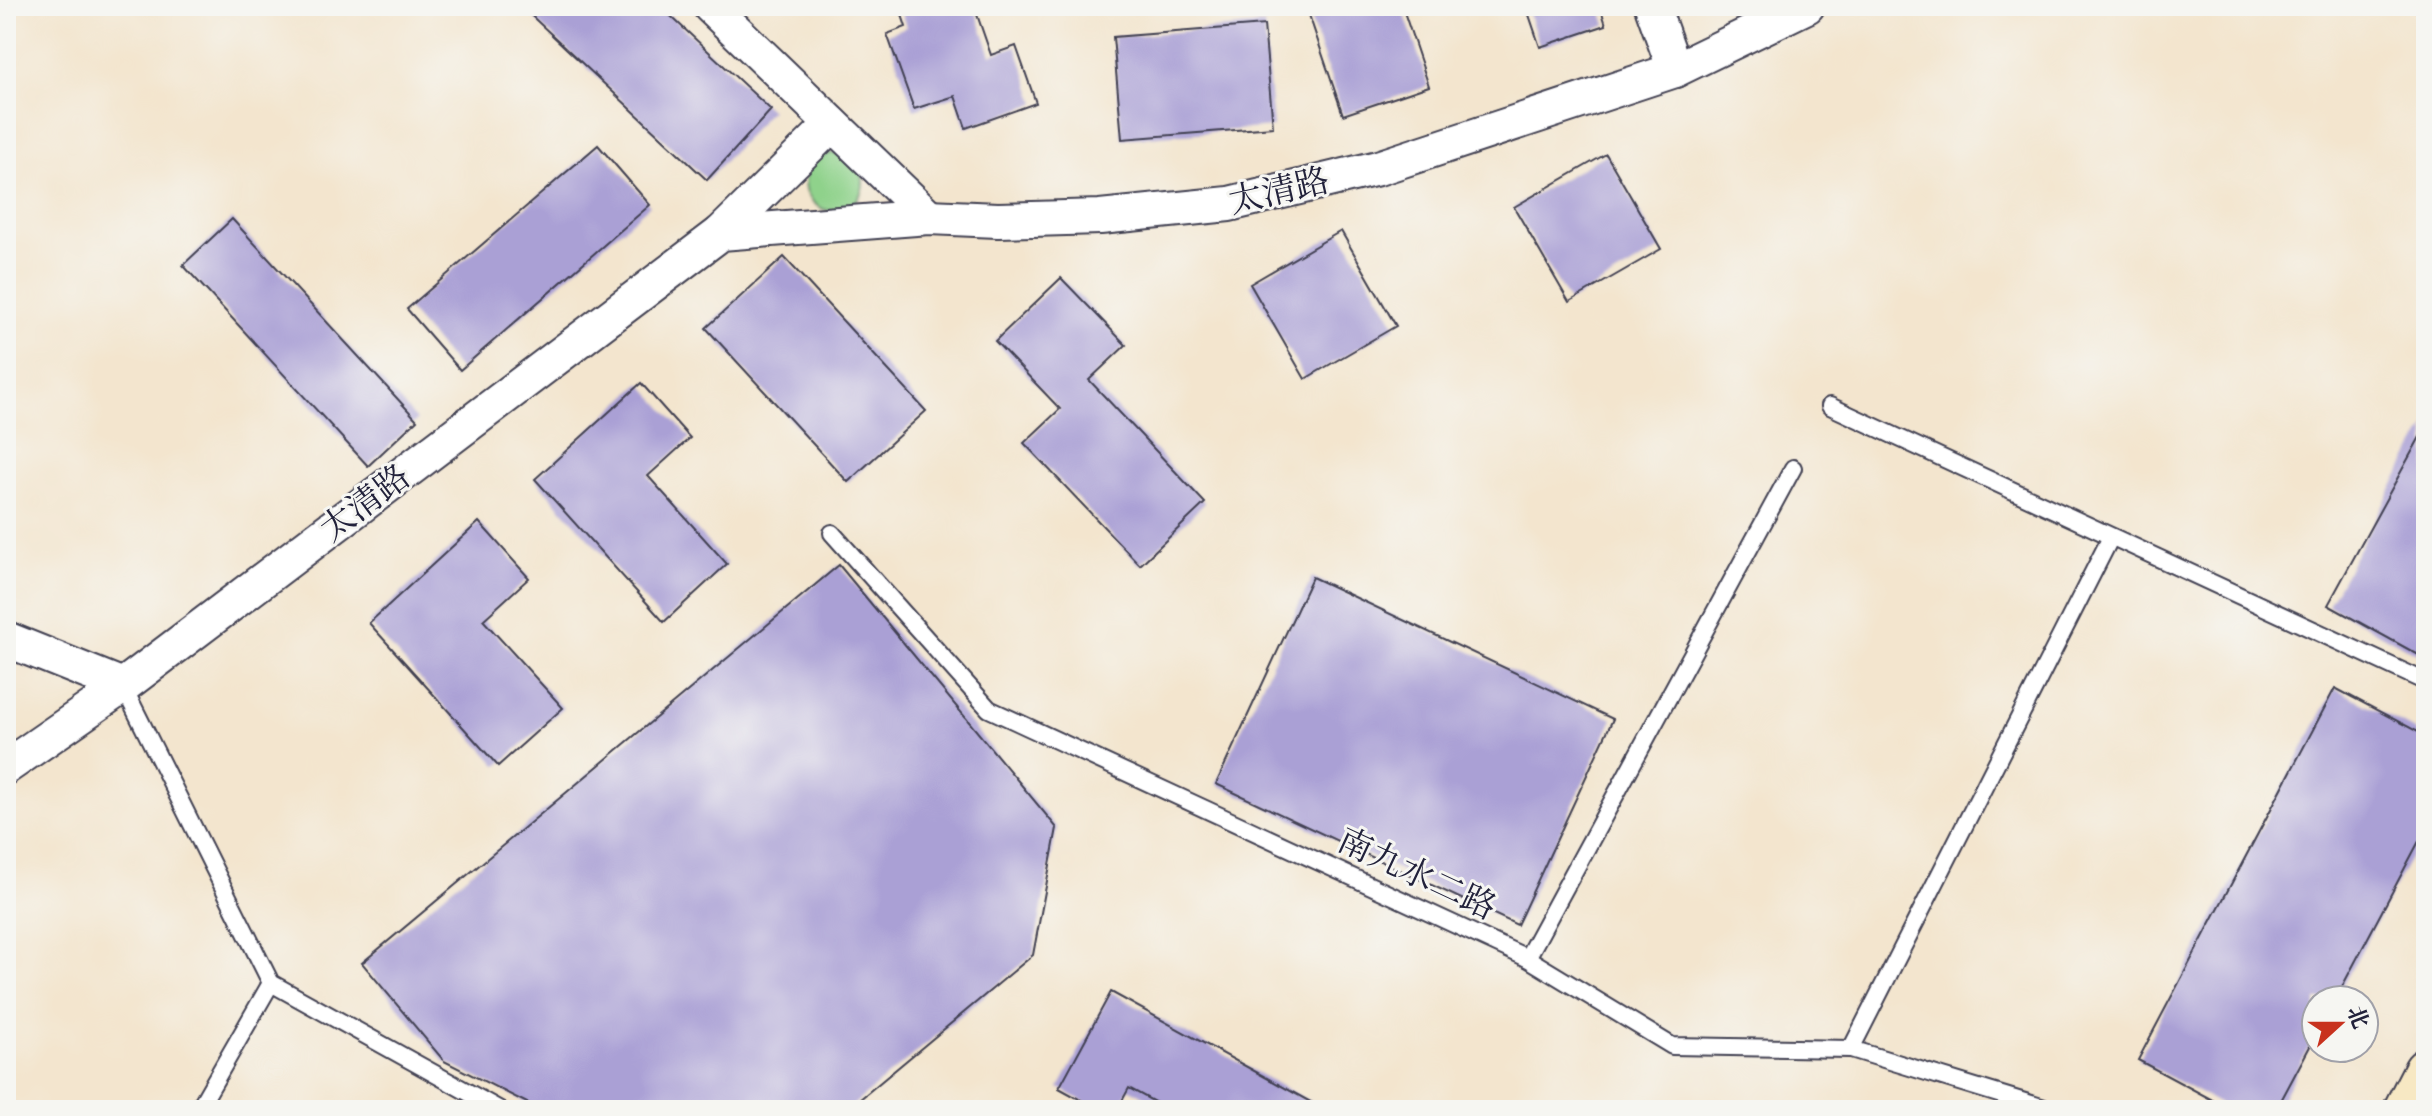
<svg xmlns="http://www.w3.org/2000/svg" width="2432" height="1116" viewBox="0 0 2432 1116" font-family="Cardo,'Noto Serif SC',serif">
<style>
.green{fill:#8fd28b;stroke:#587a63;stroke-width:2}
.building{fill:#aaa0d5}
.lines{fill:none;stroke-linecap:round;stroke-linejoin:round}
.service-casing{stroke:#413f51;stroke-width:20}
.minor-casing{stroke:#413f51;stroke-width:38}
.secondary-casing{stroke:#413f51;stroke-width:48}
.service{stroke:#fff;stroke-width:16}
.minor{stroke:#fff;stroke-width:34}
.secondary{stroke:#f7e8c3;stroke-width:44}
.labels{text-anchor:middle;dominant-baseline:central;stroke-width:6;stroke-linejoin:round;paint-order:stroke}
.street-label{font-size:34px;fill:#22223b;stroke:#f6f6f2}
</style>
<rect width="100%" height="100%" fill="#f6f6f2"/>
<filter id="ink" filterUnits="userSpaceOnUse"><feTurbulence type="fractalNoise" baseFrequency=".0125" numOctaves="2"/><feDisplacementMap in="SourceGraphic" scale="16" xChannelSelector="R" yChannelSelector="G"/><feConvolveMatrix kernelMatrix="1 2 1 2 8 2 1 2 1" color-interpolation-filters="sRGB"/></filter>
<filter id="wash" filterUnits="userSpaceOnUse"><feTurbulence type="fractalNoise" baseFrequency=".006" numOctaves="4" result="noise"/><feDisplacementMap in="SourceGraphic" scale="32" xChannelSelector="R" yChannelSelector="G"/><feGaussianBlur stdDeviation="1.8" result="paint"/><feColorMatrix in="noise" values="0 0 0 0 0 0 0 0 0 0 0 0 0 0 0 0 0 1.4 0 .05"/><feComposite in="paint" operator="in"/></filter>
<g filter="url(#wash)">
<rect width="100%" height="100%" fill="#f3e5ce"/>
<circle class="green" cx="834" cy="182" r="29"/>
<g id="blocks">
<g class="building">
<path d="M521 6H660L771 110 707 180Z"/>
<path d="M899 6H974L991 55 1016 46 1036 103 966 128 955 96 914 109 887 34 906 27Z"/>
<path d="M1306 6H1402L1429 86 1343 115Z"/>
<path d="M1526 6H1600L1606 25 1540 47Z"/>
<path d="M1264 25 1273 127 1122 139 1113 37Z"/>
<path d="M598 145 650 205 460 370 407 309Z"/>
<path d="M1606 154 1661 249 1569 302 1514 207Z"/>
<path d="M232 219 417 420 368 466 183 265Z"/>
<path d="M1341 231 1396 326 1305 379 1250 284Z"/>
<path d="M784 257 926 411 848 482 706 328Z"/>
<path d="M1061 278 1126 345 1089 380 1205 503 1140 565 1024 443 1060 409 995 341Z"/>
<path d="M641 383 690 438 648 476 727 564 664 622 535 479Z"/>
<path d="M2426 426V659L2328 605Z"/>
<path d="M479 522 529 578 483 620 563 708 498 766 369 623Z"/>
<path d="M839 565 1057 828 1033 955 847 1110H541L444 1061 362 963Z"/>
<path d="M1312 577 1613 719 1517 925 1216 784Z"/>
<path d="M2335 688 2426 736V828L2335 1000H2316V1035L2276 1110H2231L2138 1060Z"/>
<path d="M1111 992 1325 1110H1169L1129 1088 1117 1110H1099L1059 1088Z"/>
</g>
</g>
</g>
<g filter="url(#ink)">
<use href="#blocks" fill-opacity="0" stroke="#413f51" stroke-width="2"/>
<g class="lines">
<g class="service-casing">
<g id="service">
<path d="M1830 406 2426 682"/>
<path d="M832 533 989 709 1527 958 1672 1046 1851 1049 2051 1110"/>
<path d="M123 686 271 983 500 1110"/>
<path d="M1527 958 1793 468"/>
<path d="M1851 1049 2111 537"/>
<path d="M198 1110 271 983"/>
</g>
</g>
<g class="minor-casing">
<g id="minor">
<path d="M710 6 929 217"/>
<path d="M1652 6 1675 70"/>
<path d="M721 233 832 124"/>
<path d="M6 639 123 686"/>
<path d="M6 767 123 686 721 233 929 217 998 220 1100 217 1229 204 1378 168 1675 70 1807 6"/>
</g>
</g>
<g class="secondary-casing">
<path id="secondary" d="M2406 1110 2426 1071"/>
</g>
<use href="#service" class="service"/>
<use href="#minor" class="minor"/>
<use href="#secondary" class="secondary"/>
</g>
</g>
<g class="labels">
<g class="street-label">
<text transform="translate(1279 191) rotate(-13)">太清路</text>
<text transform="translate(365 503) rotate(-37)">太清路</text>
<text transform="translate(1417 874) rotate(25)">南九水二路</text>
</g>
</g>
<rect width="2432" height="1116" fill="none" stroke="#f6f6f2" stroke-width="32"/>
<g transform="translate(2340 1024) rotate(69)"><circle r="38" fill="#f6f6f2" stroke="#a1a1a9" stroke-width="2"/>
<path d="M0-6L14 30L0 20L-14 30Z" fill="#c8321e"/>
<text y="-12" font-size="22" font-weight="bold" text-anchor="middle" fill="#22223b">北</text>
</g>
</svg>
